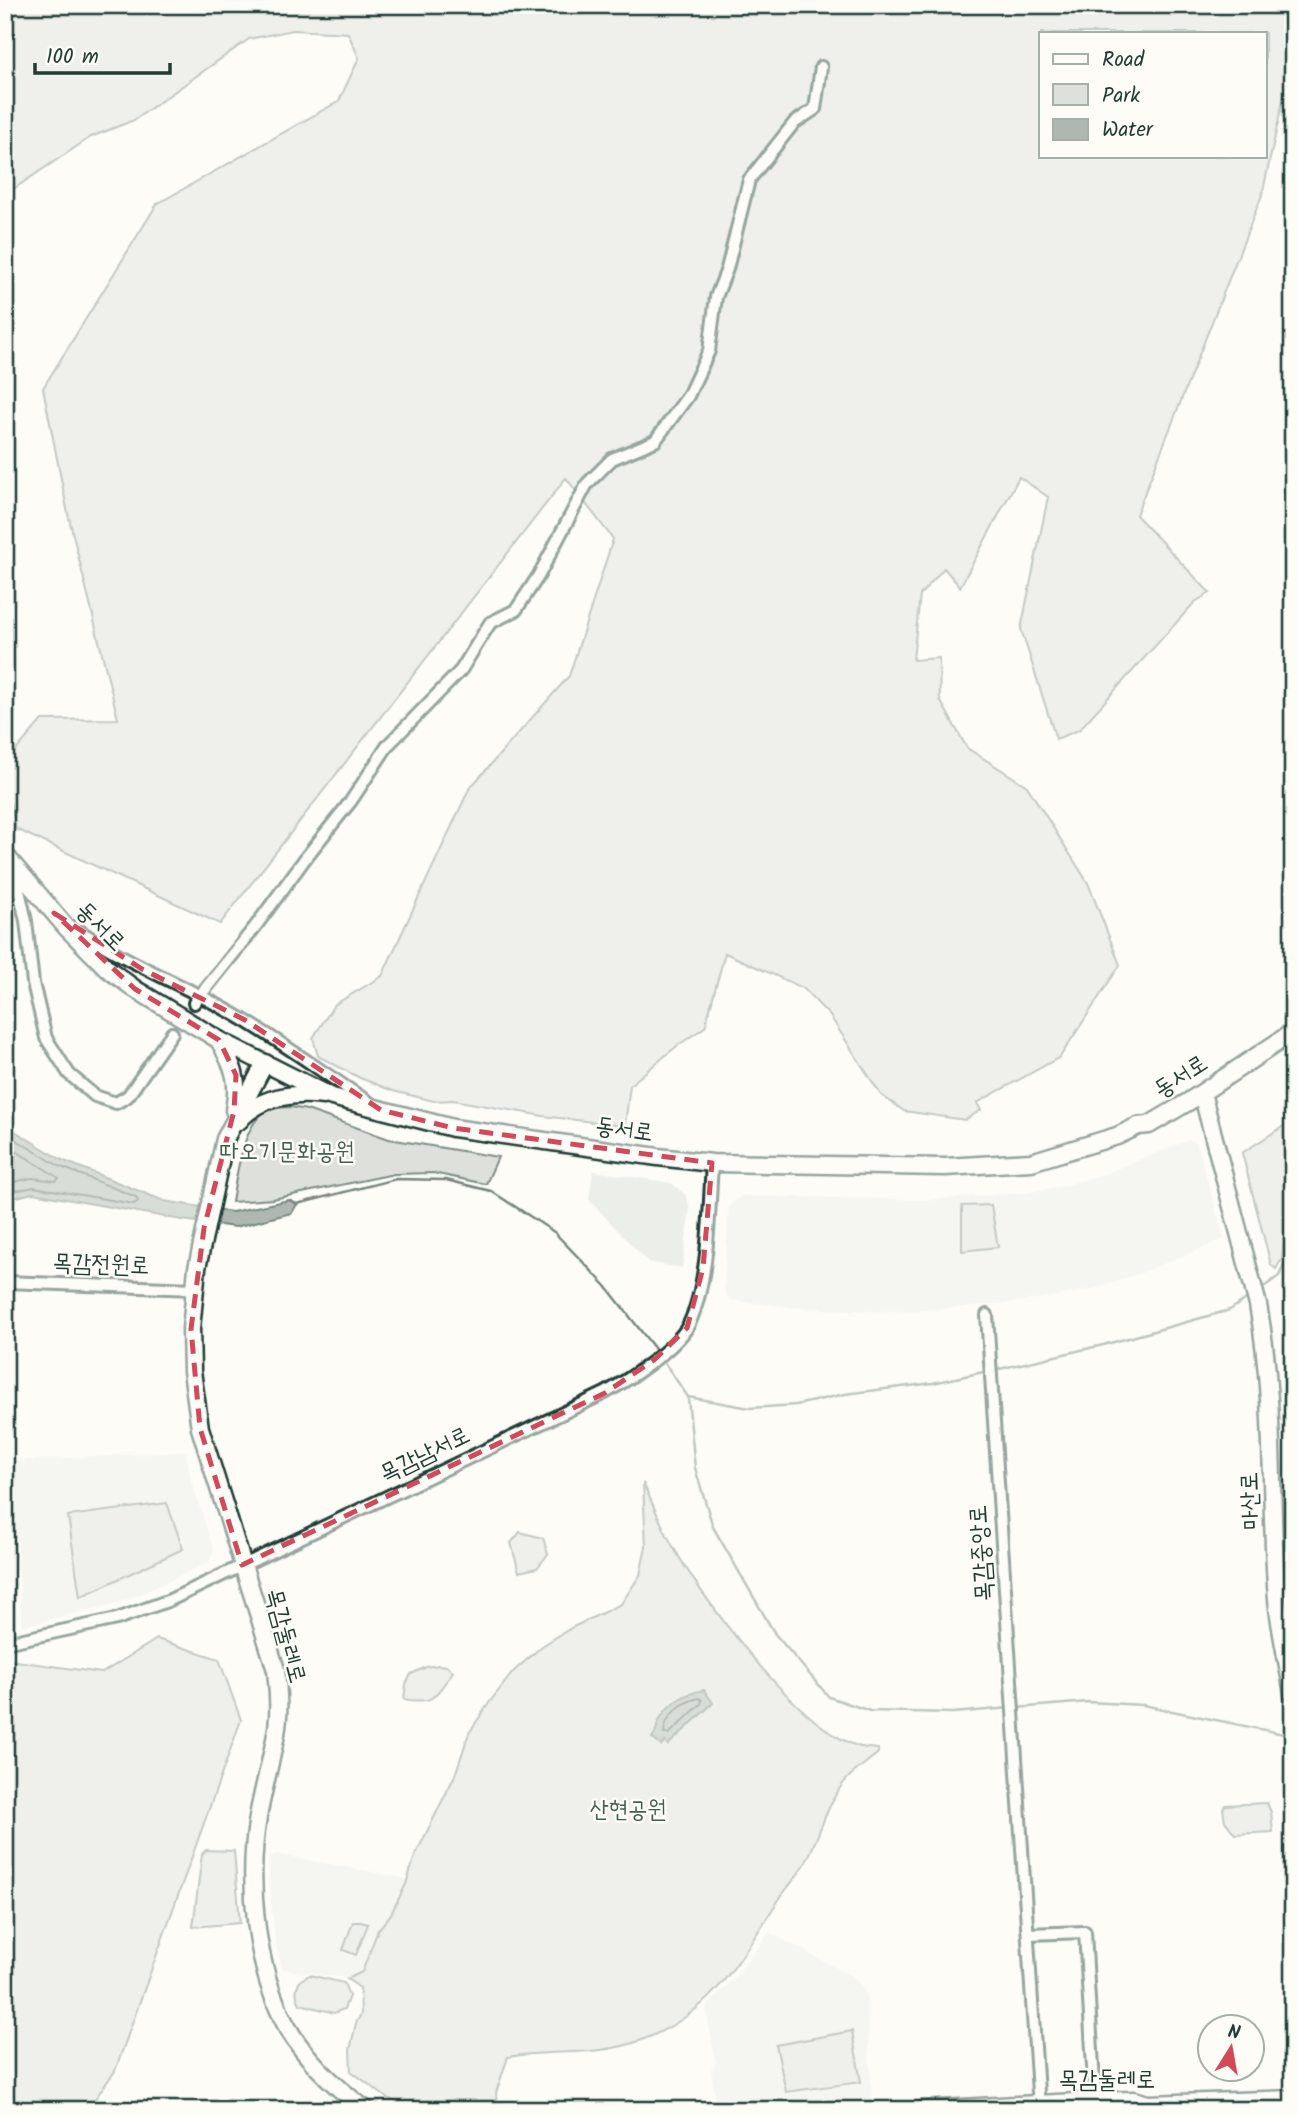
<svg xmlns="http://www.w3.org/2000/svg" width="1298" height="2115" viewBox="0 0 1298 2115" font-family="Kalam,'Poor Story',sans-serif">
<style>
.built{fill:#eceee9}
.green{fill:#dde0db;stroke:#7e8e88;stroke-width:2;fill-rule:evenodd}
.water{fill:#aeb8b1;stroke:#75877f;stroke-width:2}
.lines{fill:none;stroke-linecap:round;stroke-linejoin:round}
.shore{stroke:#586e66;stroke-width:2}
.stream{stroke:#75877f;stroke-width:2.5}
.street-tunnel{stroke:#d1d6d0;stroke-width:10;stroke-dasharray:10 5;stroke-linecap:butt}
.street-casing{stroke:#1f3d34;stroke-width:16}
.secondary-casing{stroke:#1f3d34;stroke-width:21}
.street{stroke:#fdfcf7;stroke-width:10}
.secondary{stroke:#fdfcf7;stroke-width:16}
.marked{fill:none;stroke:#d1495b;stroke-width:5;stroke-dasharray:14 9;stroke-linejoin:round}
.labels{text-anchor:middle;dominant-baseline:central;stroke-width:5;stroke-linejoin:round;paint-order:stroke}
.street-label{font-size:24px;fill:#1f3d34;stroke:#fdfcf7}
.park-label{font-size:24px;fill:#455e55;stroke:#fdfcf7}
</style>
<rect width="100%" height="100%" fill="#fdfcf7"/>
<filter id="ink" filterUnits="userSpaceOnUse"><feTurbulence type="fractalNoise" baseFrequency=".0143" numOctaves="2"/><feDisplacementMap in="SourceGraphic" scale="14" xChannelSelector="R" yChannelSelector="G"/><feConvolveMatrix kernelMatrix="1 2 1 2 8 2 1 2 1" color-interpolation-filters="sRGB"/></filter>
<g filter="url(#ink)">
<g class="built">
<path d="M1189 1140 1195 1142 1198 1147 1224 1239 1138 1274 1096 1288 1057 1296 1008 1303 930 1310 877 1311 799 1308 730 1300 724 1290 729 1206 741 1196 925 1200 1024 1193 1064 1186 1107 1173Z"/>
<path d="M593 1171 671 1183 685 1194 690 1208 682 1268 648 1262 589 1200Z"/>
<path d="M186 1452 191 1481 214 1550 209 1562 141 1594 111 1605 22 1626 13 1461Z"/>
<path d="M5 1461H8L9 1468 17 1626 5 1628Z"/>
<path d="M277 1854 407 1879 391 1913 378 1930 360 1972 346 1978 282 1969 275 1939 269 1880V1857Z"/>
<path d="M769 1932 853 1977 860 1984 866 1994 872 2101 803 2110H717L711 2069 716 2064 706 2008 734 1978Z"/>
</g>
<g class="green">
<path d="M5 5H1293V55L1262 195 1136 515 1210 593 1195 602 1079 730 1056 739 1021 629 1048 497 1019 477 960 587 944 568 920 595 913 660 939 658 940 700 967 748 1027 786 1088 883 1120 965 1060 1057 977 1103 981 1110 965 1120 904 1111 881 1095 830 1016 803 988 725 953 705 1027 677 1046 630 1085 625 1126 543 1116 453 1100 434 1101 393 1091 360 1078 318 1056 313 1038 334 1005 382 976 469 789 569 676 613 539 566 478 220 924 16 829 5 777V763L42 720 118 719 68 514 43 388 157 204 339 101 359 58 348 33 293 30 249 39 134 120 91 137 9 192 10 225 5 231ZM1041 33H1265V156H1041Z"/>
<path d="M291 1107 307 1110 389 1139 498 1157 486 1184 433 1173 394 1174 273 1199 232 1202C236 1178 243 1121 268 1110 274 1107 285 1108 291 1107Z"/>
<path d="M1293 1120V1171L1289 1180 1282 1259 1276 1269 1271 1265 1242 1153Z"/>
<path d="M991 1205 998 1247 962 1251V1206Z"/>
<path d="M643 1483C652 1502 660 1522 670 1541 700 1597 794 1721 852 1744 860 1748 869 1748 878 1749V1753C867 1763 850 1773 842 1785 826 1807 819 1837 806 1862 798 1876 787 1887 778 1901 737 1962 714 2014 639 2041 597 2057 551 2049 508 2057L496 2093 497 2110H417L387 2098 351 2071 350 2050 356 2023 361 2014 360 1988 347 1979 362 1972 378 1930 391 1914 406 1884 415 1856 455 1775 469 1733 489 1703 513 1672 542 1646 571 1628 621 1604 640 1575 646 1547Z"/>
<path d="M167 1503 183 1549 80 1597 68 1516Z"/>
<path d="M520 1532 543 1538 548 1554 537 1568 519 1572 511 1543Z"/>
<path d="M157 1639 219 1659 241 1720 115 2071 87 2110H5V1662L9 1660 102 1673Z"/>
<path d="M438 1665 447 1666 453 1672C435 1695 436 1705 404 1699L406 1684 411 1674 426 1667Z"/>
<path d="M1267 1803 1271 1812 1273 1832 1235 1834 1225 1821 1223 1809 1225 1805Z"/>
<path d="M206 1850 234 1851 240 1923 193 1927 202 1854Z"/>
<path d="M353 1922H361L368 1924 356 1955 343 1950Z"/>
<path d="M310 1975 344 1983 349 1996 344 2009 334 2013 300 2004C293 1991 296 1980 310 1975Z"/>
<path d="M852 2031 861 2082 786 2092 776 2045Z"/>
</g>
<g class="water">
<path d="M5 1125 62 1160 164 1201 232 1212 289 1200 297 1204 292 1213 235 1227 182 1220 33 1193 5 1200Z"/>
<path d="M704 1690 713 1703 668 1745 665 1742 661 1746 652 1738C657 1732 656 1729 658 1723 667 1703 684 1694 704 1690Z"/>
</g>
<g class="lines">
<g class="shore">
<path d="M5 1133 59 1166 136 1197 138 1201 134 1204 34 1187 5 1193"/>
<path d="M5 1144 59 1178 56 1181 32 1178 5 1184"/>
<path d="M699 1698 702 1700 701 1704 669 1734H664C664 1715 682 1702 699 1698Z"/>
</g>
<g class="stream">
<path d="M297 1204 396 1179 446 1180 491 1191 554 1232 606 1286 658 1353"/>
<path d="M1261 1289 1279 1276 1286 1260 1293 1220"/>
<path d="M662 1359 688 1397 750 1408 796 1405 845 1394 933 1383 988 1371"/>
<path d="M995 1370 1103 1345 1230 1310 1249 1297"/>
<path d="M688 1398 695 1468 713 1527 775 1634 829 1697 870 1711 953 1713 1010 1708"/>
<path d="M1016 1708 1088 1702 1143 1705 1293 1736"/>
</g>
<path class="street-tunnel" d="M172 1033 194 1003"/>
<g class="street-casing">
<g id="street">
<path d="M14 868 26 921 33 983 46 1038 69 1074 95 1096 116 1103 128 1096 172 1033"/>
<path d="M74 927C129 965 188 986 244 1020 287 1046 328 1076 370 1103"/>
<path d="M194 1003 255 927 307 856 351 801 388 745 461 670 490 623 516 610 539 575 587 484 612 459 655 441 688 396 709 351 716 297 727 269 749 180 794 123 815 109 821 67"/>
<path d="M5 1282 195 1289"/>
<path d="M987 1315 1039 2108"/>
<path d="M5 1643 117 1619 170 1600 605 1393C628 1380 675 1349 688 1326 709 1285 709 1209 712 1163"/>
<path d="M1028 1934 1085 1932 1095 2101"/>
</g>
</g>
<g class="secondary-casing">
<g id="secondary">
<path d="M5 855 66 927 108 969 135 989 219 1040 332 1097 453 1128 658 1157 712 1163 945 1167 1031 1162 1117 1136 1138 1126 1149 1125 1188 1102 1293 1032"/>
<path d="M219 1040C234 1068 240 1079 234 1110"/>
<path d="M265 1063 225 1139 197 1268 191 1329 192 1371 200 1428 276 1670C278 1691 280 1713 276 1734 271 1762 263 1789 258 1817 247 1881 255 1967 286 2025 305 2059 335 2087 366 2110"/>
<path d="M1202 1093 1258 1305C1276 1402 1269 1502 1277 1599 1280 1631 1288 1663 1293 1694"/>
<path d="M239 1121C260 1096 294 1092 324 1096"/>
<path d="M921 2110 1095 2101 1134 2100 1148 2104 1293 2099"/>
</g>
</g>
<use href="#street" class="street"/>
<use href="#secondary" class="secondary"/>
</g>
</g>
<path d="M0 0H1298V2115H0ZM54 913 142 969 245 1020 381 1110 453 1128 712 1163 703 1268 687 1328 654 1360 605 1393 242 1565 200 1428 191 1329 204 1228 234 1111 236 1075 219 1040 135 989Z" fill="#fdfcf7" fill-opacity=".55" fill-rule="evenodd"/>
<path class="marked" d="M54 913 142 969 245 1020 381 1110 453 1128 712 1163 703 1268 687 1328 654 1360 605 1393 242 1565 200 1428 191 1329 204 1228 234 1111 236 1075 219 1040 135 989Z"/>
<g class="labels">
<g class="street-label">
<text transform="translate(100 927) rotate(45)">동서로</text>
<text transform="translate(1181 1077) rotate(-33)">동서로</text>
<text transform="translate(624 1130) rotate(8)">동서로</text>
<text transform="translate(101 1265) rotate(2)">목감전원로</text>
<text transform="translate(425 1455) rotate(-26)">목감남서로</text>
<text transform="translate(1251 1501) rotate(-92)">마산로</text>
<text transform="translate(982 1553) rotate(-94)">목감중앙로</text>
<text transform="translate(285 1636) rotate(75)">목감둘레로</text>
<text x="1107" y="2080">목감둘레로</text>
</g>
<g class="park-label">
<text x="287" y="1152">따오기문화공원</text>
<text x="628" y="1810">산현공원</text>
</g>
</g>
<rect width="1298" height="2115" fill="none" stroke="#fdfcf7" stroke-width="28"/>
<rect x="14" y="14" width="1270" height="2087" fill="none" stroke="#1f3d34" stroke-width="2.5" filter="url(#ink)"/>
<rect x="1039" y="32" width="228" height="126" fill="#fdfcf7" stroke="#a4b0a9" stroke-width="2"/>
<rect x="1053" y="54" width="35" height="10" fill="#fdfcf7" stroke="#a4b0a9" stroke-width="2"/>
<text x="1102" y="66" font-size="21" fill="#1f3d34">Road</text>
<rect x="1053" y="84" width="35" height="21" fill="#dde0db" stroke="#a4b0a9" stroke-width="2"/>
<text x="1102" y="102" font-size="21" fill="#1f3d34">Park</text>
<rect x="1053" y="119" width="35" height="21" fill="#aeb8b1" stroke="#a4b0a9" stroke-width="2"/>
<text x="1102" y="136" font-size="21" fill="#1f3d34">Water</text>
<g transform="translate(1231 2048) rotate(11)"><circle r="33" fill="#fdfcf7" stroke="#a4b0a9" stroke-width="2"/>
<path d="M0-5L12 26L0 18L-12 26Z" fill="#d1495b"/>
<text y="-10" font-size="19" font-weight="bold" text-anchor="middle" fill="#1f3d34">N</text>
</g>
<path d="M35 63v10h135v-10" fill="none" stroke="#1f3d34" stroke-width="3.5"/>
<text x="46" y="63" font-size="21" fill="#1f3d34" stroke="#fdfcf7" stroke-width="5" paint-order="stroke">100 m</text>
</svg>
